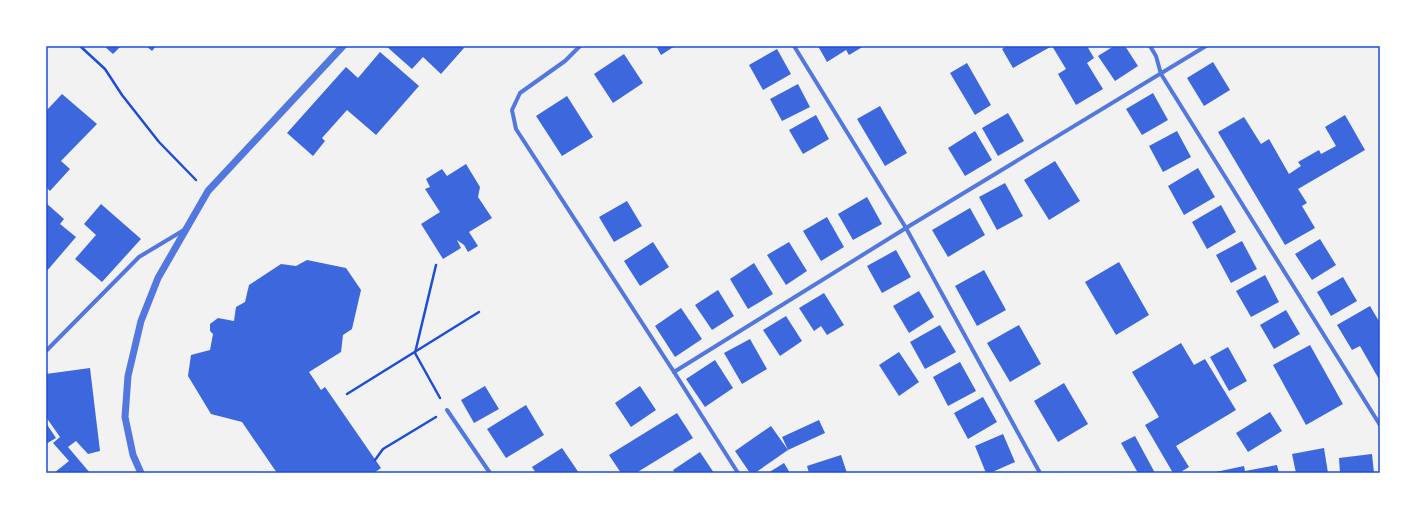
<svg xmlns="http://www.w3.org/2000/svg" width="1426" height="519" viewBox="0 0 1426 519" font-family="'Golos Text',sans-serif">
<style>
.building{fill:#3d67dc}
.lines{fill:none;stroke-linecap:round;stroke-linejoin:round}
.path{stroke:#1d4ed8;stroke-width:2.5}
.minor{stroke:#5277de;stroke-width:4}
.tertiary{stroke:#5277de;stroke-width:7}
.neatline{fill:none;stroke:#1d4ed8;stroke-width:1.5}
</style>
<rect width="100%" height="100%" fill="#f2f2f2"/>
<g class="building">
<path d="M104 46H121L113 54Z"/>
<path d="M146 46H156L152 51Z"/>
<path d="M386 46H462L464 48 441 74 423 57 412 69Z"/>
<path d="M656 46H675L661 55Z"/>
<path d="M818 46H864L849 55 846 50 827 62Z"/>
<path d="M1007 46H1087L1094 58 1087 63 1103 89 1076 105 1058 74 1066 69 1052 46 1013 68 1002 49Z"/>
<path d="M1114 46H1125L1138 66 1115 81 1098 56Z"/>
<path d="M777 49 791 74 763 90 749 65Z"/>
<path d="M380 52 419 86 376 135 347 110 322 138 325 141 313 156 287 133 346 67 358 78Z"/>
<path d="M624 54 643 83 613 103 594 74Z"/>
<path d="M1213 62 1230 90 1204 106 1187 78Z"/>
<path d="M967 63 991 105 975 115 950 73Z"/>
<path d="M798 84 810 107 782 121 770 99Z"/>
<path d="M1153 93 1168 120 1142 135 1126 109Z"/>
<path d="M62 94 97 124 61 161 70 169 50 191 46 187V111Z"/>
<path d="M567 96 593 137 562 156 536 116Z"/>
<path d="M880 106 907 153 885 166 857 119Z"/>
<path d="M1008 113 1024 141 998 156 982 128Z"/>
<path d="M816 115 829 139 803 154 789 130Z"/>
<path d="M1345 115 1365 150 1298 189 1307 203 1302 206 1315 228 1285 245 1218 132 1244 117 1261 144 1269 139 1289 174 1301 166 1298 162 1319 150 1321 154 1336 146 1325 127Z"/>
<path d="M975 131 992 160 965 176 948 148Z"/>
<path d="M1177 131 1191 157 1163 172 1149 146Z"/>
<path d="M1055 161 1080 201 1049 220 1024 180Z"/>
<path d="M466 164 480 187 478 197 492 218 469 232 478 246 468 252 464 245 457 240 461 248 443 259 421 224 440 212 425 189 430 187 426 179 442 169 447 176Z"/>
<path d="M1198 168 1215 197 1184 215 1168 186Z"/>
<path d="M1005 183 1023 216 997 230 979 197Z"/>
<path d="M867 197 882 224 853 240 838 214Z"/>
<path d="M627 201 642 226 614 242 599 217Z"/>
<path d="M46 203 64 219 60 224 76 237 46 272Z"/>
<path d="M101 204 141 239 102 282 75 259 96 235 84 224Z"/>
<path d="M1221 205 1236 232 1207 249 1192 222Z"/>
<path d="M970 208 985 235 948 257 932 230Z"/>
<path d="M827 217 844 247 821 261 803 231Z"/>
<path d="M1320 239 1336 265 1312 280 1295 254Z"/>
<path d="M1242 241 1257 269 1231 283 1216 255Z"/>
<path d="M653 242 669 267 640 286 624 261Z"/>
<path d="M789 242 807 271 786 285 767 255Z"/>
<path d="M896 250 911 277 882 293 867 266Z"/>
<path d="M307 260 346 268 361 290 352 329 343 335 341 352 309 372 321 390 325 387 381 468 374 473H277L242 422 211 414 188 376 191 355 210 350 213 334 210 331V324L218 318 234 321 236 307 245 302 249 285 281 264 296 266Z"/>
<path d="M1119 262 1149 315 1116 335 1085 282Z"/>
<path d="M754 263 773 294 748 309 730 279Z"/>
<path d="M984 270 1006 310 977 326 955 286Z"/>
<path d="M1265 275 1279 302 1251 317 1236 291Z"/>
<path d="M1343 277 1357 301 1331 316 1317 292Z"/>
<path d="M718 290 734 316 712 330 695 305Z"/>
<path d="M919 291 934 317 909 333 893 306Z"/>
<path d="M824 293 844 325 827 335 821 326 814 331 799 308Z"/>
<path d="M1370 306 1380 323V381L1360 346 1352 350 1337 325Z"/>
<path d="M681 308 702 339 675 357 655 326Z"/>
<path d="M1286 310 1300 334 1274 349 1260 325Z"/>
<path d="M786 316 802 341 780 356 763 330Z"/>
<path d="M940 325 956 352 925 369 910 342Z"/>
<path d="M1019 325 1041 364 1010 382 987 343Z"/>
<path d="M750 339 767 369 742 384 724 353Z"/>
<path d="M1181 343 1194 365 1205 359 1236 410 1176 446 1189 467 1179 473H1173L1145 425 1159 417 1132 372Z"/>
<path d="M1310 345 1343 404 1306 425 1273 365Z"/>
<path d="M1228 347 1247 381 1229 391 1210 357Z"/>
<path d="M899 352 919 382 899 396 879 365Z"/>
<path d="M715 360 733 388 705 407 686 379Z"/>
<path d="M960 362 976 391 948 406 933 377Z"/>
<path d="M90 368 100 451 88 454 76 441 68 447 90 473H54L69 461 53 443 60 437 46 417V374Z"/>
<path d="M1064 383 1088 424 1058 442 1034 401Z"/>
<path d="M485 386 499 409 474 423 461 400Z"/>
<path d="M640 386 656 410 631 427 615 403Z"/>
<path d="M983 397 997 422 968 439 954 413Z"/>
<path d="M526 405 544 435 506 458 487 429Z"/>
<path d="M1270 412 1282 431 1248 452 1236 433Z"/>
<path d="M677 413 693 438 636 473H621L609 455Z"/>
<path d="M819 420 825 433 788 450 782 437Z"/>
<path d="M46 423 56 438 46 444Z"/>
<path d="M771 426 788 450 755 473H750L735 451Z"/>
<path d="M1003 434 1015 462 990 473H986L975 446Z"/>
<path d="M1135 436 1155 473H1138L1121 443Z"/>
<path d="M562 448 579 473H536L532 467Z"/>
<path d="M1324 448 1328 473H1296L1292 454Z"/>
<path d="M700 452 714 473H675L673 470Z"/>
<path d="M1372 454 1374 473H1340L1339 458Z"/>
<path d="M841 455 847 473H809L807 466Z"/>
<path d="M784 463 790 473H768Z"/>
<path d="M1277 465 1279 473H1211L1244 466 1245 471Z"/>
</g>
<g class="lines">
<g class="path">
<path d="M80 46 105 69 122 95 159 142 196 180"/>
<path d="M436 265 415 353 440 398"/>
<path d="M347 394 479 312"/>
<path d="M375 460 383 449 436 417"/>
</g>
<g class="minor">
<path d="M580 46 565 61 520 93 512 110 516 129 674 372 738 473"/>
<path d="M794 46 906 228 1040 473"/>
<path d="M1150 46 1156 56 1161 74 1380 425"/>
<path d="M46 351 139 257 184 230"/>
<path d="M674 372 906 228 1206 46"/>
<path d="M447 410 490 473"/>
</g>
<path class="tertiary" d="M141 473 133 455 125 417 128 376 141 321 158 278 208 191 343 46"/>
</g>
<rect width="1426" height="519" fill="none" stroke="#ffffff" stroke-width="94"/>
<rect x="47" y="47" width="1332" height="425" class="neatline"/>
</svg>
